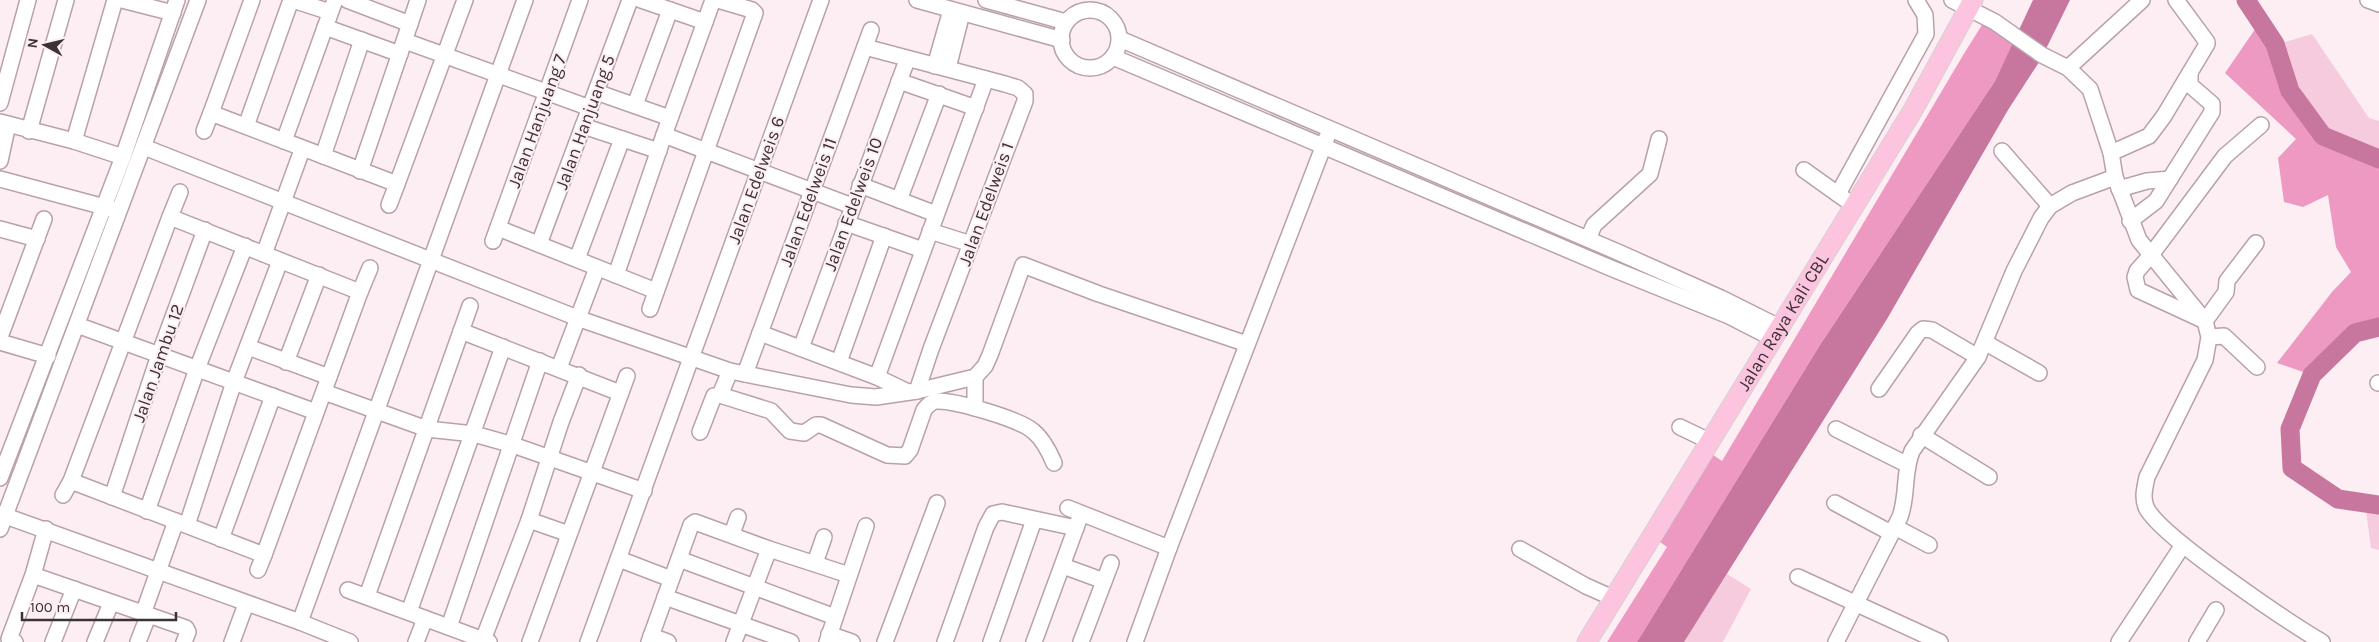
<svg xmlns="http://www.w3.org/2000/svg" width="2379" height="642" viewBox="0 0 2379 642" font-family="Karla,sans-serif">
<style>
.green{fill:#f6cbde}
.forest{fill:#ed99c1}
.water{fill:#c7769d}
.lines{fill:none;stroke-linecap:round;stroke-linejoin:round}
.river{stroke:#c7769d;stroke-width:19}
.minor-casing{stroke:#b8a1ab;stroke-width:18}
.major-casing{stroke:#d4d2d3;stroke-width:21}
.minor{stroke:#fff;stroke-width:15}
.major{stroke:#fdc4df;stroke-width:19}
.labels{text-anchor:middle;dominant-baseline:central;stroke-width:4;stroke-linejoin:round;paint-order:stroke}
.street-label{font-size:18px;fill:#3b3236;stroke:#fdeef4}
</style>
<rect width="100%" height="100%" fill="#fdeef4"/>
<g class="green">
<path d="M2312 34 2369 118 2379 121V159L2323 136 2290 92 2275 45Z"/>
<path d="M2365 503 2379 505V550L2371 548Z"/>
<path d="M1727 574 1751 589 1723 642H1683Z"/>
</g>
<g class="forest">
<path d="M1995 22 2016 37 1995 81 1820 345 1637 642H1607L1667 547 1653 537 1703 448 1722 461 1965 52 1982 25Z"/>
<path d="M2260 22 2275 44 2290 91 2323 136 2379 159V327L2355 333 2312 375 2277 363 2332 292 2351 272 2336 247 2328 195 2303 207 2284 202 2278 158 2296 139 2225 73Z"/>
</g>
<path class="water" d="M2033 0H2070L2041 59 2008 110 1887 319 1684 642H1637L1820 345 1995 81Z"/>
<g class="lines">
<g class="river">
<path d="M2246 0 2275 44 2290 91 2323 136 2379 159"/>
<path d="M2379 327 2355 333 2312 375 2290 429 2292 468 2338 499 2379 505"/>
</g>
<g class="minor-casing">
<g id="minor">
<path d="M122 0 173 13"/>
<path d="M252 0 211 113 397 184 465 0"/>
<path d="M293 0 330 12"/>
<path d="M347 0 410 24"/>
<path d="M641 0 705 22"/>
<path d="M917 0 1062 40"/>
<path d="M986 0 1066 22"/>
<path d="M1952 0 1995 22 2042 55 2068 68 2090 89 2111 153 2115 177 2139 240 2205 321 2209 337 2205 360 2147 477C2145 487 2142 497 2146 507 2158 535 2290 623 2322 642"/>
<path d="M2368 0 2379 4"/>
<circle cx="1090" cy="39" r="29"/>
<path d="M325 27 400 54"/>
<path d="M1120 39 1620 253 1721 298 1779 327"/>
<path d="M405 41 590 108"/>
<path d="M865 47 1005 84 1018 88 1025 94V101L931 349 917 391"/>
<path d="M1113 57 1613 269 1729 316 1772 338"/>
<path d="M935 66 951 10"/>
<path d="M948 68 962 13"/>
<path d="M2068 68 2142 0"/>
<path d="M899 81 976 108"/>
<path d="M596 92 670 118"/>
<path d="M0 103 28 0"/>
<path d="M635 105 670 10"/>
<path d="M0 122 74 141 123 157"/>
<path d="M246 126 291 0"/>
<path d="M583 126 659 151"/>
<path d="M29 131 66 0"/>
<path d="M204 131 211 113"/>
<path d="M664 135 852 206"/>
<path d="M74 141 115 0"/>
<path d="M284 141 335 0"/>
<path d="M144 147 580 319 730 371 851 395 876 397 917 391 975 377 985 366 990 355 1023 265 1099 294 1247 344"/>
<path d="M2002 151 2050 206"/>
<path d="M2111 153 2149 136 2164 116 2207 44V42L2176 0"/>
<path d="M323 156 362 40"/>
<path d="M0 161 8 124"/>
<path d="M1804 170 1846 200"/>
<path d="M360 171 418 0"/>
<path d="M0 179 112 209"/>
<path d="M860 185 936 214"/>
<path d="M2119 189 2147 181 2170 179"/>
<path d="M1838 194 1926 34 1925 15 1916 0"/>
<path d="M899 200 939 94"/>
<path d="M389 205 397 184"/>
<path d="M170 217 360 292 264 555 71 481Z"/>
<path d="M170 217 180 192"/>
<path d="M2130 221 2156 201 2212 112V104L2190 85V73"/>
<path d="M846 223 923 250"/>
<path d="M498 228 656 291"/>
<path d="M0 229 37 239"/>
<path d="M930 231 971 244"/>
<path d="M1588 239 1594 225 1650 174 1659 139"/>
<path d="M493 241 580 0"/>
<path d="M2256 243 2227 281 2226 292 2205 321 2138 290 2135 277 2137 271 2151 255 2225 156 2261 125"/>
<path d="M539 244 630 0"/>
<path d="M264 254 302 150"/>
<path d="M577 259 622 139"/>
<path d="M616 275 664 135 713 0"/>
<path d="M360 292 370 268"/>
<path d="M650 309 755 13 752 10 718 0"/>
<path d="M77 325 316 412"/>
<path d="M461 331 620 393"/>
<path d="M760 333 877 377 908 392"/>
<path d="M0 337 44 219"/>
<path d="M2209 337 2224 336 2257 367"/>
<path d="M0 342 48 356"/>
<path d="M1986 343 2039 373"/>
<path d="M248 347 329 377"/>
<path d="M801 348 907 60"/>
<path d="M286 362 319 275"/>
<path d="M839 362 884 236"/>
<path d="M559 368 597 268"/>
<path d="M745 374 871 30"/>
<path d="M877 377 986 79"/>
<path d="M975 377V408"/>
<path d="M2378 383H2379"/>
<path d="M1879 389 1918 333 1923 329 1932 330 1978 357"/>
<path d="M324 392 427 429 474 434 513 445 644 491"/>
<path d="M720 395 771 411 790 431 804 433 816 425H821L887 455 905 456 910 450 924 410C927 406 931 402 936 401 954 400 1019 419 1033 431 1043 439 1049 451 1054 463"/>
<path d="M1680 427 1709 441"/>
<path d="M1836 429 1906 464"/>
<path d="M700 432 714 396 720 395 730 371"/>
<path d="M1921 435 1989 477"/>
<path d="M0 478 123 157 177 0"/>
<path d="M63 495 71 481"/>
<path d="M112 497 159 355 205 230"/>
<path d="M1835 503 1891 533"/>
<path d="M1068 508 1169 548"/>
<path d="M147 511 197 369 245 246"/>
<path d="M0 514 300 622 525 0"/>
<path d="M529 520 569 534"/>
<path d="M187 525 234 382 280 261"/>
<path d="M1895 527 1929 545"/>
<path d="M0 529 198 0"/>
<path d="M732 534 738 517"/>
<path d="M221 539 273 396"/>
<path d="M769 549 849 575"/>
<path d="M1520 549 1586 586 1613 598"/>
<path d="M619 559 671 579"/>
<path d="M679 559 835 617"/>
<path d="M815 563 824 537"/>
<path d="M1063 566 1104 581"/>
<path d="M258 570 264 555"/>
<path d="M33 575 186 628 188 632 184 642"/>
<path d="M1798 577 1940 642"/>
<path d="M348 590 489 642"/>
<path d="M367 596 470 306"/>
<path d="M665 597 791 642"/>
<path d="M409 612 503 347"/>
<path d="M143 614 176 521"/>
<path d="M300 622 350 642"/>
<path d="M449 627 540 361"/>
<path d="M829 634 852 642"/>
<path d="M651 636 668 642"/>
<path d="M483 640 529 520 561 422 579 375"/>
<path d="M15 642 9 639 33 575 46 529"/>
<path d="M53 642 74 589"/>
<path d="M95 642 111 603"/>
<path d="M138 642 148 616"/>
<path d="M232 642 246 604"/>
<path d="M416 642 425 619"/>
<path d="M530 642 627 376"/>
<path d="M588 642 821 0"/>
<path d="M649 642 691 525 695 522 769 549 734 642"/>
<path d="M827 642 866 526"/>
<path d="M885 642 937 503"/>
<path d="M945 642 986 527 993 514 1002 512 1076 528"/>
<path d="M991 642 1034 520"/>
<path d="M1034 642 1081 514"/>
<path d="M1081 642 1111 563"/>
<path d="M1135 642 1169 548 1327 137"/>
<path d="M1836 642 1900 517C1908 495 1903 473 1912 451L1978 357 2014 271 2041 218 2050 206 2072 193 2115 177"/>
<path d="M2119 642 2183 545"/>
<path d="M2197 642 2216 610"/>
</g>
</g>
<g class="major-casing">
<g id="major">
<path id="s1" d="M1587 642 1913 110 1973 0"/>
</g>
</g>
<use href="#minor" class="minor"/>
<use href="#major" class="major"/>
</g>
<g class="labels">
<g class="street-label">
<text transform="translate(537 121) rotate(-70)">Jalan Hanjuang 7</text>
<text transform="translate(585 122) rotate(-70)">Jalan Hanjuang 5</text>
<text transform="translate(756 180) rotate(-70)">Jalan Edelweis 6</text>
<text transform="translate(808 202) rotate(-70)">Jalan Edelweis 11</text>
<text transform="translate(853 204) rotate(-70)">Jalan Edelweis 10</text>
<text transform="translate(986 204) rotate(-70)">Jalan Edelweis 1</text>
<text stroke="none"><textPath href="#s1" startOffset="375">Jalan Raya Kali CBL</textPath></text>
<text transform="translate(158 363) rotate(-71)">Jalan Jambu 12</text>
</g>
</g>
<g transform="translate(45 45) rotate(278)" stroke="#fdeef4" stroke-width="4" paint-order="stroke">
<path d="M0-4L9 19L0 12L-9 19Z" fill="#3b3236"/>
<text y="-8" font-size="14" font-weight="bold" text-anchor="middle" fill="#3b3236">N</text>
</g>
<path d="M22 612v8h154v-8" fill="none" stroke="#3b3236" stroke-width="2.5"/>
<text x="30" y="612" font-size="15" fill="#3b3236" stroke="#fdeef4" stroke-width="4" paint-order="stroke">100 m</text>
</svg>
